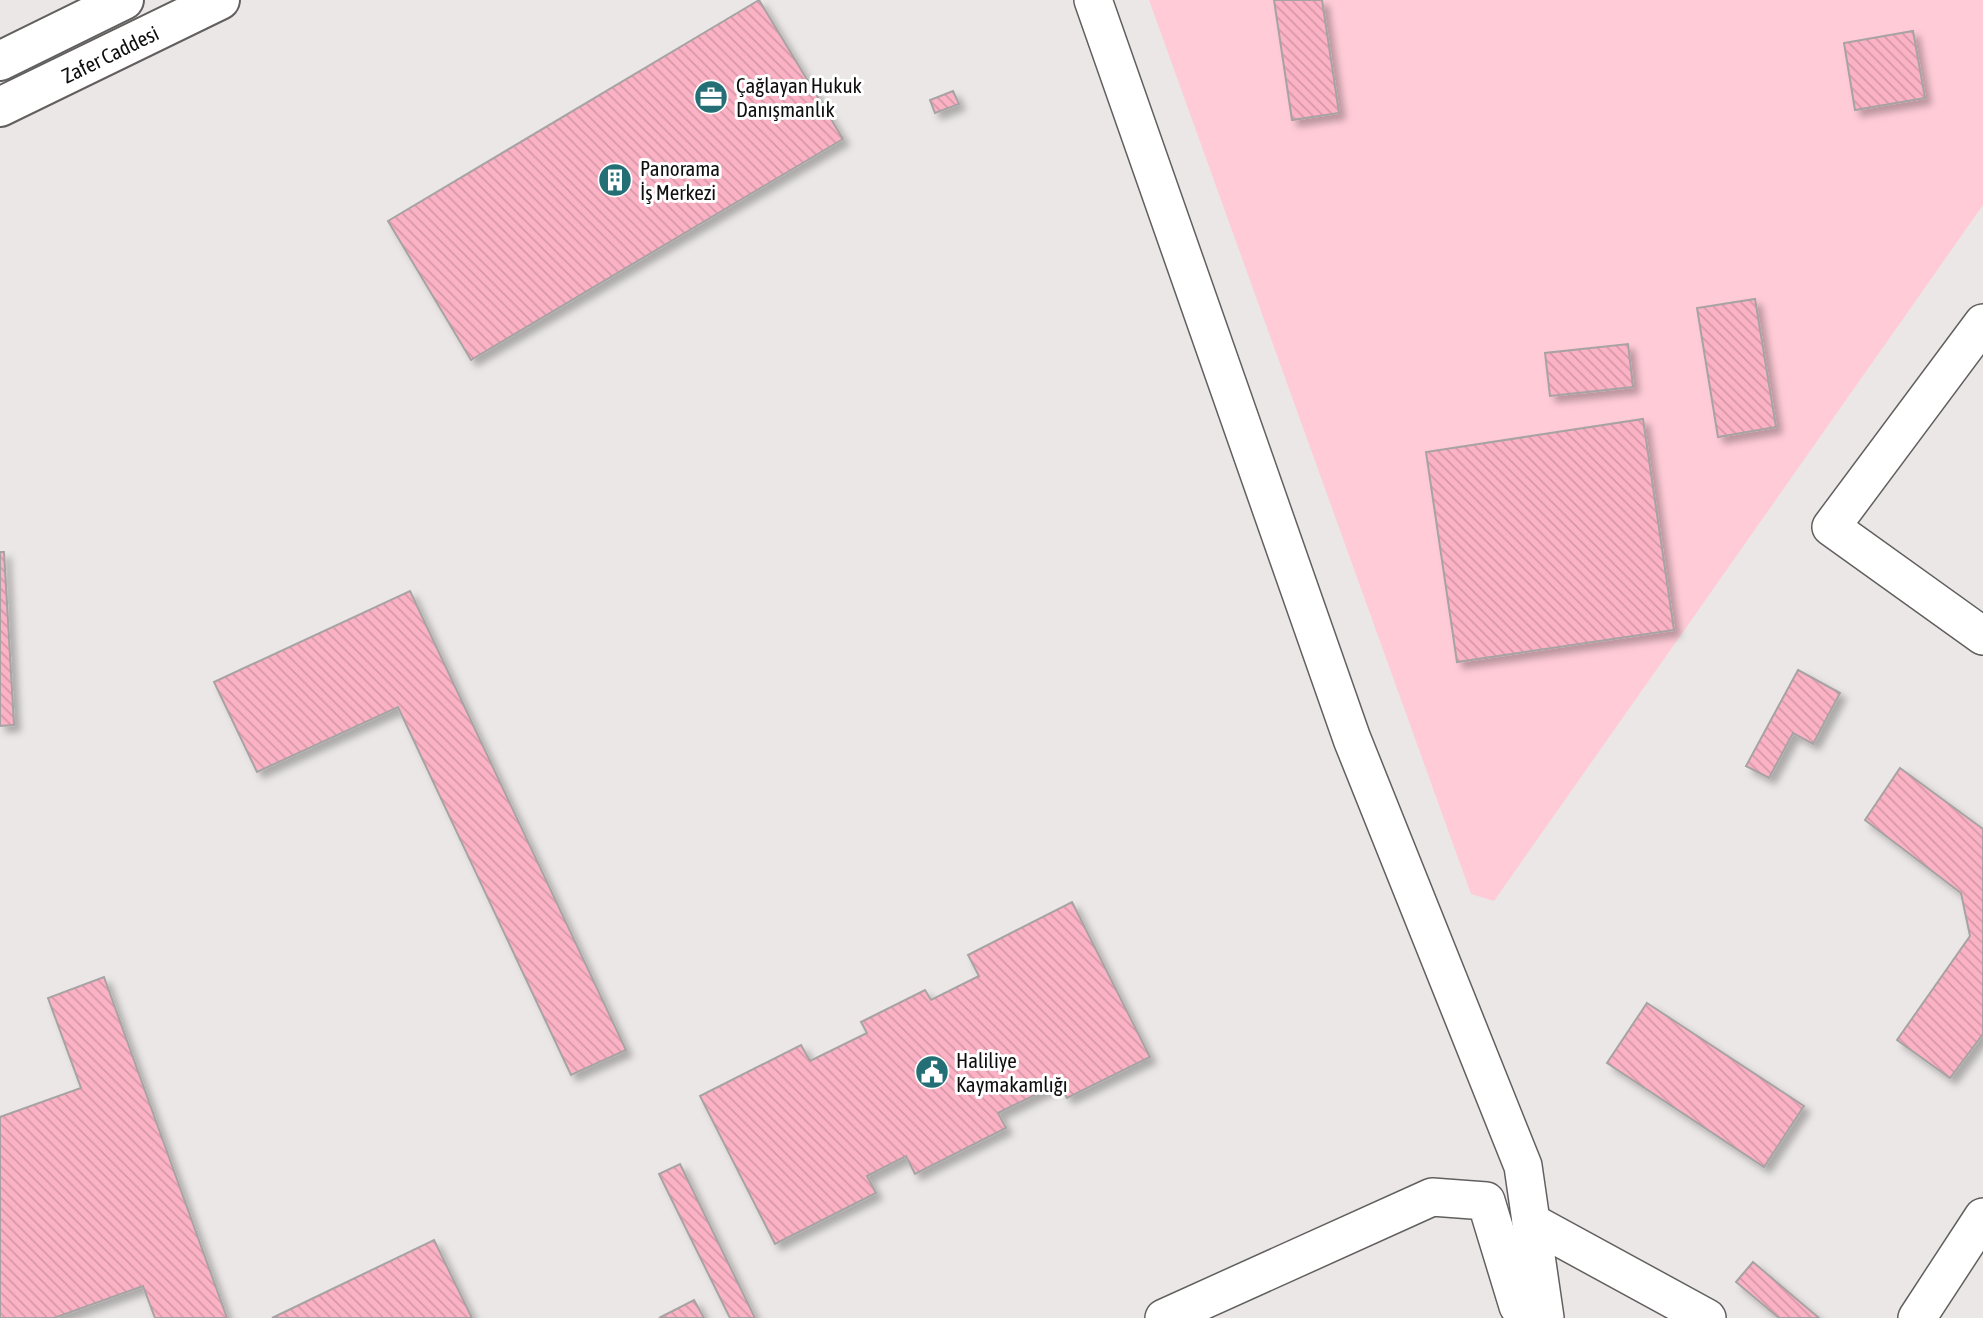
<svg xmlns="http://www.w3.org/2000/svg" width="1983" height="1318" viewBox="0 0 1983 1318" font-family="'Asap Condensed',sans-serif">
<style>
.green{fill:#ffcbd7}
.building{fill:url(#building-back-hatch);stroke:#a7a3a4;stroke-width:2;filter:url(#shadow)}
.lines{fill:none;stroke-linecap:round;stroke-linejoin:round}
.minor-casing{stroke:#625f5f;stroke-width:40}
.secondary-casing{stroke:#625f5f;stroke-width:42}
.minor{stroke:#fff;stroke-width:37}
.secondary{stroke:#fff;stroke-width:38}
.labels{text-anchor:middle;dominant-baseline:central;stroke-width:6;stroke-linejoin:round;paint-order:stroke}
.street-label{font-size:21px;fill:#0f0d0e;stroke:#fff}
.poi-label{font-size:21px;fill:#0f0d0e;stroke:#fff;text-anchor:start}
</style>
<defs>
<pattern id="building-back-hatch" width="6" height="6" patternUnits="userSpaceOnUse" patternTransform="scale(1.75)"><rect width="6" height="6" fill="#fbb2c4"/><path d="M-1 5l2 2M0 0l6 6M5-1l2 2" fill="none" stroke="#d698a7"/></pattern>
<filter id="shadow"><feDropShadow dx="6" dy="6" stdDeviation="3.5" flood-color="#0004"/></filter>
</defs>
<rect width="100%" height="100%" fill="#ebe7e7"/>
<path class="green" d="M1149 0H1983V205L1494 901 1471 894Z"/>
<g class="building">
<path d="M759 0 843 139 471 360 388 221Z"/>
<path d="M1274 0H1322L1339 113 1292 120Z"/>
<path d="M1913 31 1925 98 1855 110 1844 43Z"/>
<path d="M953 91 959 104 935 113 930 100Z"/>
<path d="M1755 299 1776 427 1718 437 1697 308Z"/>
<path d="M1628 344 1633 387 1550 396 1545 353Z"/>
<path d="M1643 419 1674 630 1457 662 1426 452Z"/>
<path d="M0 552H4L14 725 0 726Z"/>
<path d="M410 591 626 1050 571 1075 398 707 257 772 214 682Z"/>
<path d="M1798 670 1840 693 1813 744 1793 733 1769 778 1746 766Z"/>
<path d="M1900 768 1983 829V1034L1950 1078 1897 1040 1970 936 1961 893 1865 820Z"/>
<path d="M1072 902 1150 1057 1067 1098 1059 1083 998 1113 1006 1128 915 1174 906 1156 867 1176 876 1193 775 1244 700 1096 801 1045 810 1061 867 1033 861 1022 925 990 931 1000 979 976 968 955Z"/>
<path d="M104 977 227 1318H155L143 1286 54 1318H0V1117L81 1088 48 998Z"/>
<path d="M1647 1003 1804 1106 1764 1167 1607 1063Z"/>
<path d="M680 1164 755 1318H730L659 1174Z"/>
<path d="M434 1240 472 1318H272Z"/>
<path d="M1753 1262 1819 1318H1779L1736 1282Z"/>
<path d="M694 1300 704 1318H659Z"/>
</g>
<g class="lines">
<g class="minor-casing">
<g id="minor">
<path d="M1093 0 1352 739 1523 1166 1545 1318"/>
<path d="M1983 323 1831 527 1983 636"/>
<path d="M1531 1222 1707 1318"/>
<path d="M1164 1318 1432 1197 1486 1201 1518 1306 1526 1318"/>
<path d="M1917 1318 1983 1217"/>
</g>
</g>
<g class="secondary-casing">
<g id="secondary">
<path d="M0 61 124 0"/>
<path d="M0 107 220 0"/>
</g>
</g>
<use href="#minor" class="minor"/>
<use href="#secondary" class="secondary"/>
</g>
<defs>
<g id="office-disc" transform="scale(1.75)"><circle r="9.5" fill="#246f76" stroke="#fff"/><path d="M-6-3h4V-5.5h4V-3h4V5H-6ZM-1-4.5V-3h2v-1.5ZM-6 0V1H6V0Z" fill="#fff"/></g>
<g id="building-disc" transform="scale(1.75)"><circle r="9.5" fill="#246f76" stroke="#fff"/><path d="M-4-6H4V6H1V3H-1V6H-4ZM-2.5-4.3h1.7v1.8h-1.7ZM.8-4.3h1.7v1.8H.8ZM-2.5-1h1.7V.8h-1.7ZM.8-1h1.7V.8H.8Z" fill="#fff"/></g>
<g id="civic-disc" transform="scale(1.75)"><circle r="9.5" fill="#246f76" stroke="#fff"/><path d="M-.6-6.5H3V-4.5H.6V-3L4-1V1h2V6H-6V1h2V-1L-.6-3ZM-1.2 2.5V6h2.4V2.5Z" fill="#fff"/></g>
</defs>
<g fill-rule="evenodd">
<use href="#office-disc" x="711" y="97"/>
<use href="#building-disc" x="615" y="180"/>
<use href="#civic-disc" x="932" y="1072"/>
</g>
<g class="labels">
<g class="street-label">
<text transform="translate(110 54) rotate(-26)">Zafer Caddesi</text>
</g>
<g class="poi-label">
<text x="736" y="85">Çağlayan Hukuk<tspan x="736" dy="24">Danışmanlık</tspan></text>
<text x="640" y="168">Panorama<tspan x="640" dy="24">İş Merkezi</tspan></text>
<text x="956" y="1060">Haliliye<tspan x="956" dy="24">Kaymakamlığı</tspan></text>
</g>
</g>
</svg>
